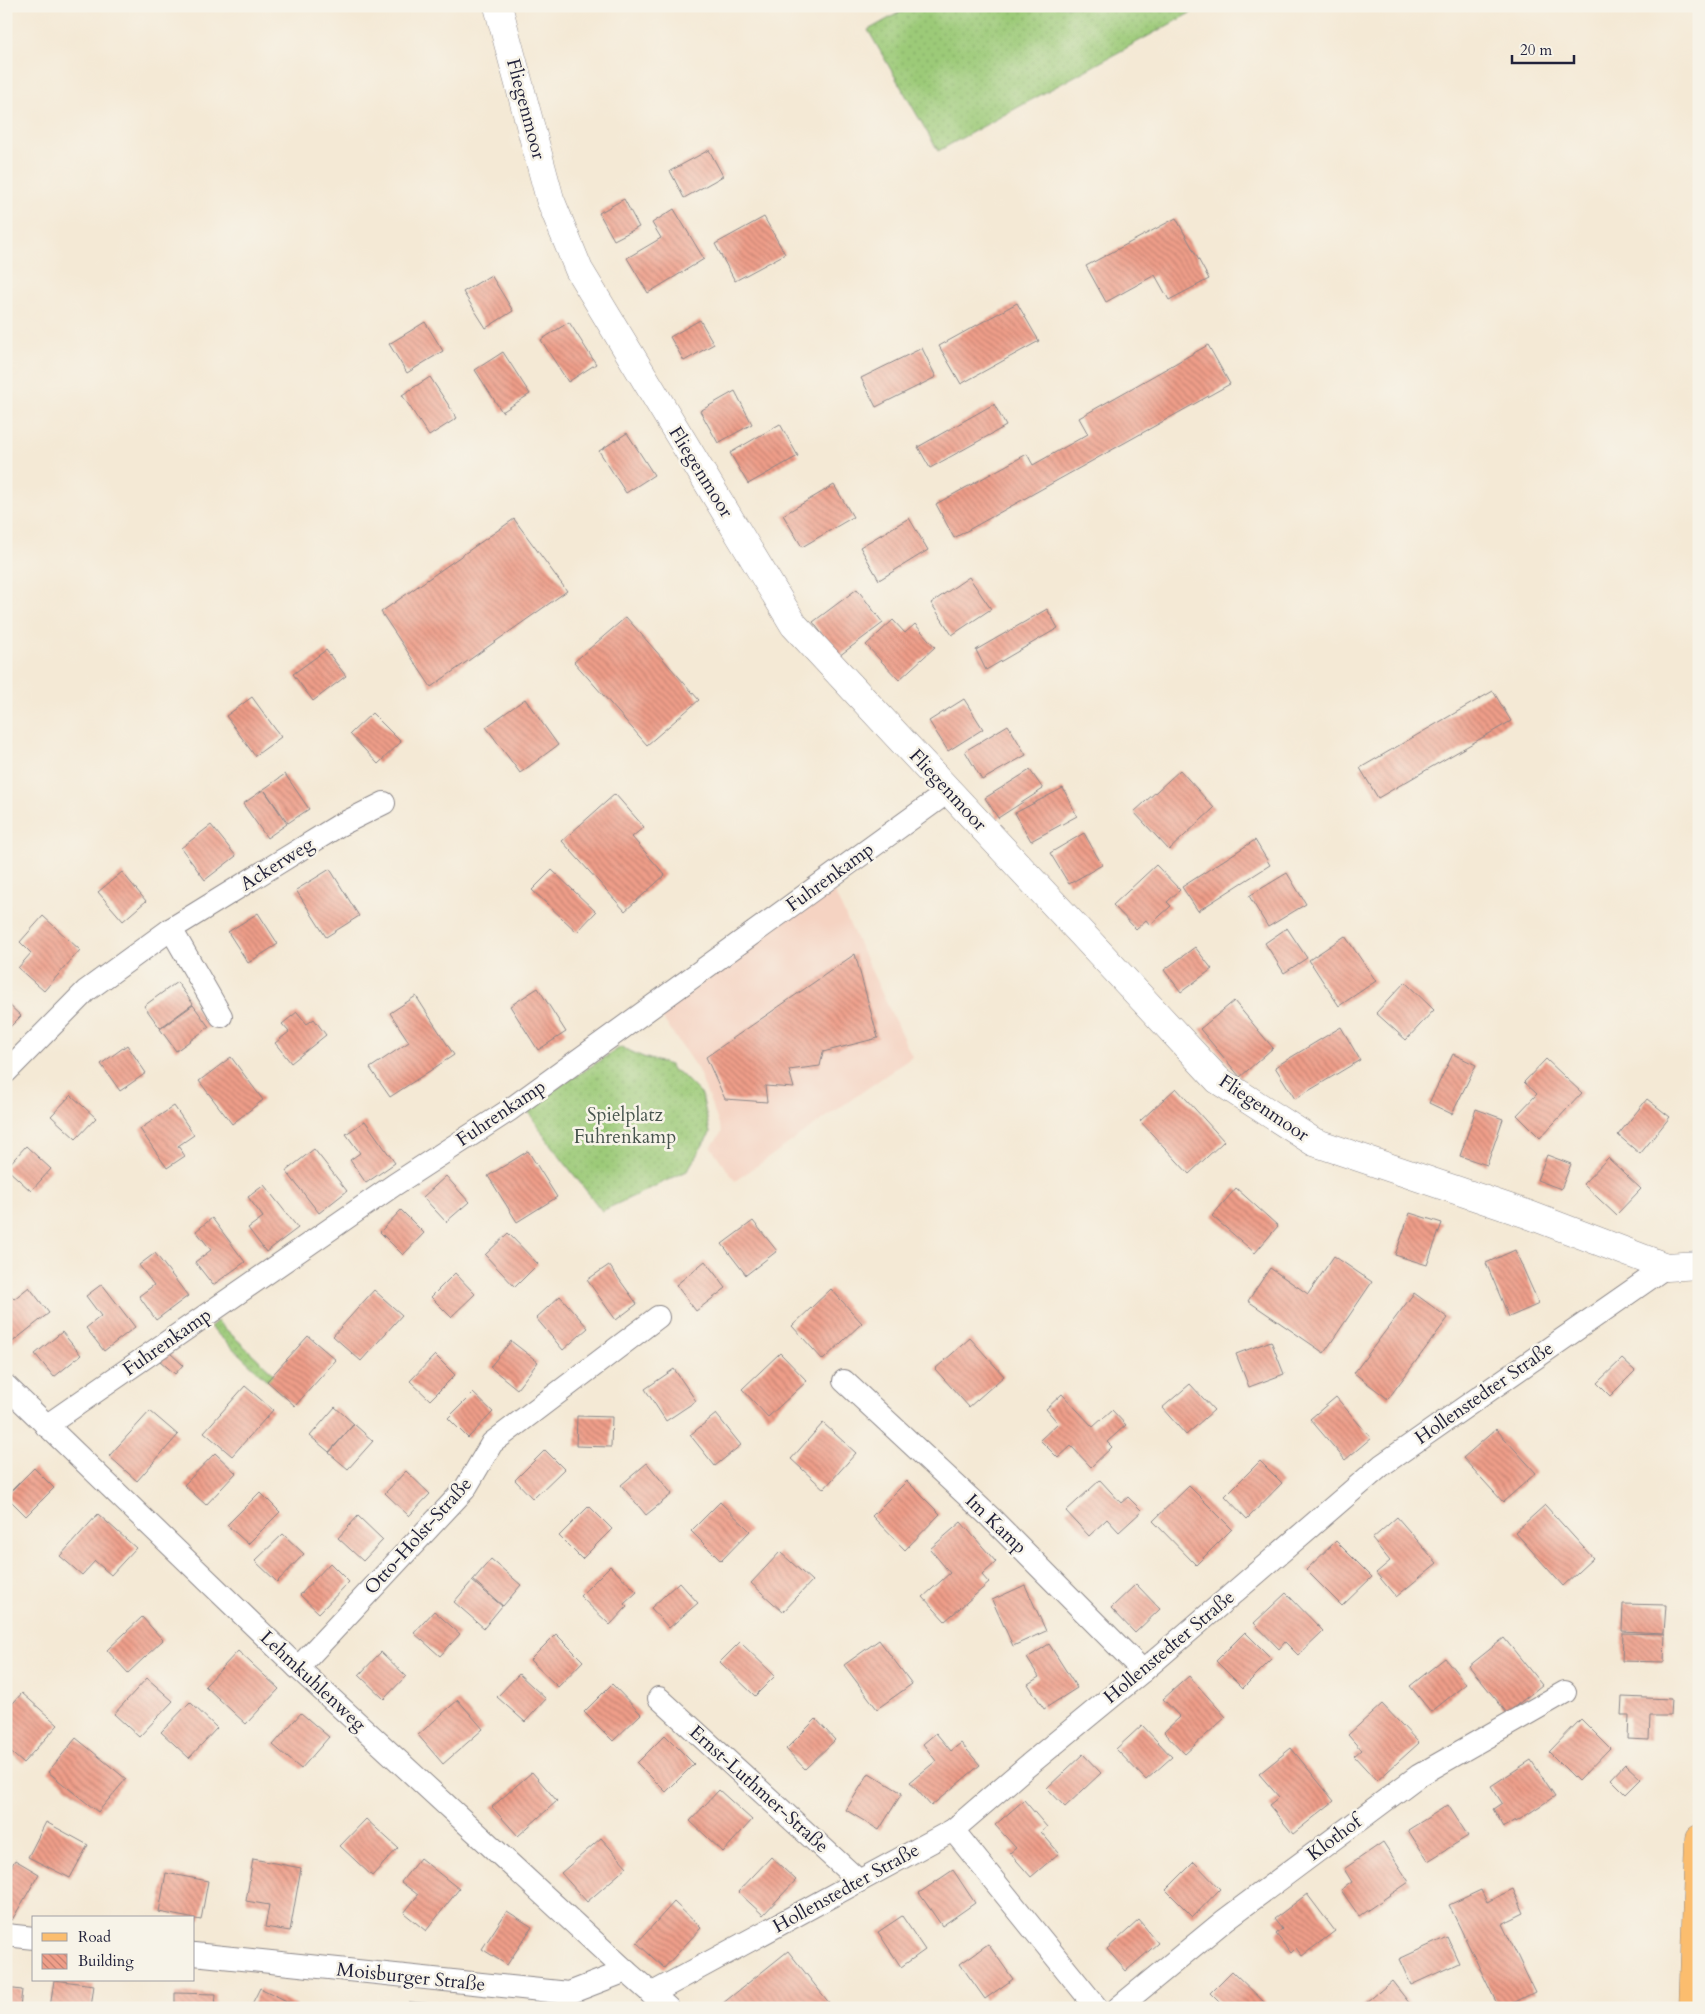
<svg xmlns="http://www.w3.org/2000/svg" width="1705" height="2014" viewBox="0 0 1705 2014" font-family="Cardo,serif">
<style>
.built{fill:#f5d3c2}
.grass{fill:url(#grass-dots);stroke:#5f765a}
.building{fill:url(#building-back-hatch)}
.lines{fill:none;stroke-linecap:round;stroke-linejoin:round}
.minor-casing{stroke:#8b8688;stroke-width:24}
.tertiary-casing{stroke:#8b8688;stroke-width:29}
.primary-casing{stroke:#8b8688;stroke-width:29}
.minor{stroke:#fff;stroke-width:22}
.tertiary{stroke:#fff;stroke-width:28}
.primary{stroke:#fbbd6e;stroke-width:28}
.labels{text-anchor:middle;dominant-baseline:central;stroke-width:5;stroke-linejoin:round;paint-order:stroke}
.street-label{font-size:19px;fill:#22223b;stroke:#f7f3e8}
.park-label{font-size:19px;fill:#47544d;stroke:#f7f3e8}
</style>
<defs>
<pattern id="grass-dots" width="8" height="8" patternUnits="userSpaceOnUse" patternTransform="scale(1.25)"><rect width="8" height="8" fill="#9cca78"/><path d="M2 2h.1M6 6h.1" fill="none" stroke="#86ad69" stroke-width="1.8" stroke-linecap="round"/></pattern>
<pattern id="building-back-hatch" width="6" height="6" patternUnits="userSpaceOnUse" patternTransform="scale(1.25)"><rect width="6" height="6" fill="#ef9e89"/><path d="M-1 5l2 2M0 0l6 6M5-1l2 2" fill="none" stroke="#c18071"/></pattern>
</defs>
<rect width="100%" height="100%" fill="#f7f3e8"/>
<filter id="ink" filterUnits="userSpaceOnUse"><feTurbulence type="fractalNoise" baseFrequency=".02" numOctaves="2"/><feDisplacementMap in="SourceGraphic" scale="10" xChannelSelector="R" yChannelSelector="G"/><feConvolveMatrix kernelMatrix="1 2 1 2 8 2 1 2 1" color-interpolation-filters="sRGB"/></filter>
<filter id="wash" filterUnits="userSpaceOnUse"><feTurbulence type="fractalNoise" baseFrequency=".0096" numOctaves="4" result="noise"/><feDisplacementMap in="SourceGraphic" scale="20" xChannelSelector="R" yChannelSelector="G"/><feGaussianBlur stdDeviation="1.12" result="paint"/><feColorMatrix in="noise" values="0 0 0 0 0 0 0 0 0 0 0 0 0 0 0 0 0 1.4 0 .05"/><feComposite in="paint" operator="in"/></filter>
<g filter="url(#wash)">
<rect width="100%" height="100%" fill="#f4e9d5"/>
<path class="built" d="M830 883 912 1057 735 1181 711 1147 722 1132 698 1070 661 1016Z"/>
<g class="grass">
<path d="M911 6H1203L938 151 868 30Z"/>
<path d="M621 1047 643 1057 670 1065 671 1069 681 1074 702 1095 710 1133 687 1171 602 1211 547 1140 526 1108Z"/>
<path d="M217 1321 291 1390 285 1397 210 1327Z"/>
</g>
<g id="blocks">
<g class="building">
<path d="M709 150 723 176 684 198 670 171Z"/>
<path d="M624 199 639 227 614 240 599 213Z"/>
<path d="M674 209 704 259 648 293 627 258 661 238 652 223Z"/>
<path d="M764 217 785 254 735 281 715 244Z"/>
<path d="M1176 218 1209 279 1169 300 1155 275 1106 302 1086 266Z"/>
<path d="M491 275 513 311 486 328 463 292Z"/>
<path d="M1017 303 1039 341 961 384 939 346Z"/>
<path d="M700 320 714 344 684 361 670 337Z"/>
<path d="M425 322 443 351 407 373 389 344Z"/>
<path d="M569 322 596 364 568 382 541 340Z"/>
<path d="M1208 345 1230 384 954 538 936 504 1027 454 1033 465 1088 434 1079 418Z"/>
<path d="M922 348 936 377 876 407 861 378Z"/>
<path d="M503 352 530 394 502 412 475 370Z"/>
<path d="M430 377 457 418 429 436 402 395Z"/>
<path d="M735 391 752 424 718 443 700 411Z"/>
<path d="M994 404 1006 426 930 468 918 447Z"/>
<path d="M780 424 798 456 748 484 730 453Z"/>
<path d="M627 433 654 475 626 493 599 451Z"/>
<path d="M834 485 853 517 802 547 783 515Z"/>
<path d="M909 518 928 550 879 580 860 547Z"/>
<path d="M514 519 567 591 431 687 381 612Z"/>
<path d="M969 577 991 609 952 635 931 603Z"/>
<path d="M857 589 883 623 839 656 813 622Z"/>
<path d="M1047 609 1058 628 986 670 976 650Z"/>
<path d="M626 617 699 700 647 745 574 662Z"/>
<path d="M893 620 905 633 915 624 935 647 899 680 866 645Z"/>
<path d="M326 650 346 676 313 701 293 674Z"/>
<path d="M1493 691 1511 721 1378 798 1360 768Z"/>
<path d="M252 697 281 737 255 756 226 716Z"/>
<path d="M525 699 558 745 520 773 486 727Z"/>
<path d="M964 699 983 729 948 751 929 721Z"/>
<path d="M372 713 401 742 378 764 350 734Z"/>
<path d="M1008 725 1026 755 982 780 965 751Z"/>
<path d="M1030 770 1043 789 998 818 985 798Z"/>
<path d="M1180 770 1214 808 1169 850 1134 812Z"/>
<path d="M285 774 309 809 288 823 265 791 287 824 267 838 243 804Z"/>
<path d="M1063 788 1077 816 1031 841 1015 813Z"/>
<path d="M615 794 644 827 632 837 665 875 625 911 562 841Z"/>
<path d="M211 825 236 856 205 880 181 848Z"/>
<path d="M1084 833 1102 865 1069 884 1050 853Z"/>
<path d="M1255 840 1270 865 1198 911 1182 887Z"/>
<path d="M1156 865 1180 890 1167 902 1171 906 1150 925 1146 920 1136 929 1113 905Z"/>
<path d="M330 869 359 916 326 937 296 890Z"/>
<path d="M552 870 596 912 577 932 532 890Z"/>
<path d="M122 872 146 901 123 921 98 892Z"/>
<path d="M1287 873 1306 904 1268 927 1249 896Z"/>
<path d="M258 913 278 944 248 963 228 932Z"/>
<path d="M43 916 80 950 44 991 18 968 31 953 20 942Z"/>
<path d="M1287 928 1307 958 1284 973 1265 943Z"/>
<path d="M1345 936 1376 981 1339 1006 1309 960Z"/>
<path d="M1195 947 1212 969 1181 992 1164 970Z"/>
<path d="M855 954 878 1038 823 1052 820 1066 789 1070 794 1088 765 1086 767 1102 725 1099 706 1057Z"/>
<path d="M177 982 193 1004 160 1028 144 1006Z"/>
<path d="M1405 982 1434 1010 1406 1040 1376 1013Z"/>
<path d="M538 988 566 1032 538 1050 510 1006Z"/>
<path d="M416 996 454 1055 390 1097 370 1068 409 1042 390 1013Z"/>
<path d="M1234 1001 1273 1048 1240 1077 1200 1029Z"/>
<path d="M6 1002 21 1016 6 1031Z"/>
<path d="M193 1005 209 1027 176 1051 160 1029Z"/>
<path d="M297 1012 307 1024 314 1019 326 1035 291 1063 275 1043 289 1032 282 1024Z"/>
<path d="M1341 1027 1360 1060 1295 1099 1275 1067Z"/>
<path d="M127 1045 146 1073 120 1091 101 1064Z"/>
<path d="M1453 1054 1476 1065 1452 1114 1429 1103Z"/>
<path d="M231 1057 263 1100 232 1124 199 1081Z"/>
<path d="M1546 1059 1582 1093 1540 1138 1517 1115 1537 1094 1524 1082Z"/>
<path d="M1176 1088 1224 1141 1189 1174 1140 1121Z"/>
<path d="M71 1095 96 1118 76 1139 51 1116Z"/>
<path d="M1647 1099 1670 1117 1640 1154 1618 1135Z"/>
<path d="M174 1106 194 1135 178 1146 185 1156 167 1168 140 1129Z"/>
<path d="M1476 1109 1503 1119 1487 1165 1460 1156Z"/>
<path d="M365 1121 395 1163 366 1183 350 1160 360 1153 346 1134Z"/>
<path d="M26 1146 51 1169 31 1191 6 1168Z"/>
<path d="M314 1149 347 1191 319 1213 286 1171Z"/>
<path d="M528 1151 557 1197 517 1222 488 1176Z"/>
<path d="M1547 1155 1571 1164 1561 1189 1537 1180Z"/>
<path d="M1608 1158 1641 1189 1616 1215 1583 1184Z"/>
<path d="M446 1176 469 1202 446 1222 423 1197Z"/>
<path d="M264 1185 298 1228 266 1252 248 1228 263 1217 248 1197Z"/>
<path d="M1236 1188 1278 1226 1255 1253 1212 1216Z"/>
<path d="M401 1210 424 1233 403 1255 380 1232Z"/>
<path d="M1410 1213 1442 1223 1427 1265 1395 1255Z"/>
<path d="M212 1218 245 1262 213 1285 195 1262 211 1250 196 1231Z"/>
<path d="M753 1221 777 1251 746 1275 722 1244Z"/>
<path d="M508 1233 538 1264 515 1287 485 1255Z"/>
<path d="M1515 1250 1539 1304 1509 1317 1486 1263Z"/>
<path d="M155 1253 188 1296 156 1320 139 1296 154 1285 139 1265Z"/>
<path d="M1334 1256 1372 1282 1324 1353 1248 1301 1270 1268 1308 1294Z"/>
<path d="M705 1261 726 1288 696 1311 676 1285Z"/>
<path d="M609 1265 637 1304 616 1320 587 1280Z"/>
<path d="M455 1273 475 1294 451 1317 431 1297Z"/>
<path d="M102 1284 135 1327 104 1351 86 1328 101 1316 86 1296Z"/>
<path d="M29 1287 49 1313 6 1347V1294L8 1292 14 1299Z"/>
<path d="M831 1289 862 1323 823 1360 792 1326Z"/>
<path d="M374 1290 402 1315 361 1361 333 1336Z"/>
<path d="M1414 1293 1448 1318 1388 1399 1354 1373Z"/>
<path d="M560 1296 588 1328 563 1350 536 1318Z"/>
<path d="M62 1332 81 1355 54 1377 35 1354Z"/>
<path d="M308 1336 336 1360 295 1406 267 1381Z"/>
<path d="M970 1338 1004 1376 969 1407 935 1369Z"/>
<path d="M511 1341 538 1362 517 1389 490 1367Z"/>
<path d="M1271 1341 1284 1374 1249 1387 1236 1354Z"/>
<path d="M169 1352 183 1365 175 1374 160 1361Z"/>
<path d="M780 1353 807 1381 768 1417 742 1389Z"/>
<path d="M435 1355 455 1375 430 1400 410 1381Z"/>
<path d="M1622 1359 1635 1371 1610 1396 1597 1383Z"/>
<path d="M674 1369 696 1401 666 1421 645 1389Z"/>
<path d="M1190 1384 1214 1410 1186 1435 1162 1408Z"/>
<path d="M245 1386 273 1410 232 1456 204 1432Z"/>
<path d="M473 1393 493 1412 468 1438 448 1418Z"/>
<path d="M1062 1394 1093 1427 1112 1410 1126 1425 1107 1442 1112 1447 1091 1467 1071 1446 1058 1458 1040 1440 1058 1423 1046 1409Z"/>
<path d="M1336 1397 1371 1438 1345 1460 1310 1419Z"/>
<path d="M335 1407 354 1424 329 1452 310 1436Z"/>
<path d="M150 1411 178 1435 137 1481 109 1456Z"/>
<path d="M716 1414 741 1445 715 1466 690 1435Z"/>
<path d="M577 1416 612 1417 611 1447 576 1446Z"/>
<path d="M823 1423 856 1453 824 1489 791 1459Z"/>
<path d="M354 1424 373 1441 348 1469 329 1453Z"/>
<path d="M1496 1429 1536 1473 1503 1502 1463 1458Z"/>
<path d="M545 1450 564 1469 533 1499 515 1480Z"/>
<path d="M215 1453 236 1473 206 1505 184 1485Z"/>
<path d="M1260 1461 1282 1483 1247 1519 1225 1496Z"/>
<path d="M647 1463 672 1494 646 1515 621 1485Z"/>
<path d="M34 1468 54 1488 26 1516 6 1496Z"/>
<path d="M406 1471 430 1494 409 1516 385 1493Z"/>
<path d="M1100 1480 1121 1503 1128 1497 1142 1511 1119 1532 1107 1519 1089 1536 1066 1511Z"/>
<path d="M907 1481 940 1514 905 1550 872 1516Z"/>
<path d="M1189 1486 1232 1529 1196 1565 1153 1521Z"/>
<path d="M260 1492 280 1512 248 1544 227 1525Z"/>
<path d="M720 1502 750 1531 721 1561 691 1531Z"/>
<path d="M1545 1505 1593 1558 1563 1586 1515 1532Z"/>
<path d="M589 1506 612 1529 582 1559 559 1536Z"/>
<path d="M98 1514 136 1548 111 1575 95 1561 82 1575 60 1556Z"/>
<path d="M358 1516 383 1540 363 1561 338 1538Z"/>
<path d="M1397 1517 1437 1563 1396 1597 1376 1573 1390 1561 1372 1539Z"/>
<path d="M961 1522 996 1562 982 1575 989 1583 945 1621 923 1597 950 1573 930 1549Z"/>
<path d="M283 1534 304 1554 277 1582 255 1561Z"/>
<path d="M1336 1541 1372 1577 1342 1606 1306 1570Z"/>
<path d="M780 1552 812 1581 783 1612 751 1583Z"/>
<path d="M491 1559 521 1585 503 1606 473 1580Z"/>
<path d="M330 1563 349 1582 319 1613 300 1595Z"/>
<path d="M610 1566 637 1592 624 1604 627 1607 610 1625 580 1596Z"/>
<path d="M472 1581 502 1606 484 1628 454 1602Z"/>
<path d="M679 1582 698 1603 669 1628 651 1608Z"/>
<path d="M1136 1584 1160 1609 1135 1633 1111 1608Z"/>
<path d="M1025 1585 1046 1631 1013 1646 992 1600Z"/>
<path d="M1286 1593 1323 1631 1298 1655 1285 1642 1279 1649 1254 1623Z"/>
<path d="M1623 1604 1666 1605 1664 1633 1622 1631Z"/>
<path d="M434 1611 460 1634 440 1656 414 1633Z"/>
<path d="M142 1617 163 1640 128 1673 107 1650Z"/>
<path d="M1245 1632 1272 1659 1243 1688 1216 1661Z"/>
<path d="M1623 1633 1665 1634 1664 1662 1622 1661Z"/>
<path d="M556 1634 583 1661 558 1687 530 1660Z"/>
<path d="M1504 1638 1542 1685 1507 1713 1469 1666Z"/>
<path d="M879 1640 912 1684 877 1709 844 1665Z"/>
<path d="M740 1642 775 1676 755 1696 720 1662Z"/>
<path d="M1049 1644 1077 1688 1044 1709 1028 1684 1039 1677 1027 1658Z"/>
<path d="M238 1651 279 1689 246 1724 205 1686Z"/>
<path d="M381 1652 406 1676 384 1699 359 1675Z"/>
<path d="M1445 1658 1466 1684 1431 1712 1410 1686Z"/>
<path d="M519 1674 546 1699 525 1722 497 1697Z"/>
<path d="M1189 1676 1226 1717 1185 1754 1164 1732 1180 1717 1163 1699Z"/>
<path d="M147 1678 173 1701 139 1737 114 1714Z"/>
<path d="M612 1684 641 1714 613 1741 584 1712Z"/>
<path d="M22 1693 58 1725 23 1763 6 1748V1711Z"/>
<path d="M1622 1697 1671 1699 1670 1716H1650L1649 1740 1628 1739 1629 1715H1621Z"/>
<path d="M458 1700 483 1729 443 1764 418 1735Z"/>
<path d="M190 1702 217 1728 189 1758 161 1732Z"/>
<path d="M1382 1704 1419 1743 1377 1781 1354 1756 1361 1750 1348 1735Z"/>
<path d="M301 1713 329 1737 301 1769 273 1745Z"/>
<path d="M816 1719 835 1740 805 1769 786 1749Z"/>
<path d="M1581 1719 1610 1748 1578 1781 1549 1752Z"/>
<path d="M1142 1725 1172 1757 1146 1780 1116 1749Z"/>
<path d="M936 1733 951 1751 961 1743 980 1765 931 1806 910 1782 936 1761 923 1744Z"/>
<path d="M665 1735 694 1764 666 1792 637 1763Z"/>
<path d="M76 1738 126 1779 98 1812 48 1772Z"/>
<path d="M1291 1748 1334 1801 1293 1834 1269 1805 1279 1797 1259 1774Z"/>
<path d="M1083 1754 1101 1773 1065 1807 1047 1788Z"/>
<path d="M1531 1760 1555 1796 1516 1822 1515 1820 1504 1827 1493 1809 1502 1803 1491 1786Z"/>
<path d="M1625 1764 1641 1779 1626 1794 1611 1779Z"/>
<path d="M532 1772 557 1801 518 1836 492 1807Z"/>
<path d="M869 1773 902 1793 879 1830 846 1810Z"/>
<path d="M719 1790 752 1820 723 1852 690 1821Z"/>
<path d="M1024 1800 1047 1827 1041 1832 1059 1853 1031 1877 1010 1853 1016 1848 995 1825Z"/>
<path d="M1448 1805 1468 1836 1428 1861 1408 1830Z"/>
<path d="M366 1819 398 1848 372 1876 340 1846Z"/>
<path d="M46 1822 88 1845 70 1878 28 1857Z"/>
<path d="M601 1838 627 1867 587 1902 561 1873Z"/>
<path d="M1383 1842 1409 1882 1359 1916 1341 1890 1352 1882 1344 1869Z"/>
<path d="M771 1857 796 1880 763 1915 738 1892Z"/>
<path d="M420 1858 459 1889 426 1931 404 1913 418 1895 401 1882Z"/>
<path d="M253 1859 301 1868 290 1931 265 1927 269 1905 246 1901Z"/>
<path d="M15 1860 39 1874 12 1920 6 1917V1875Z"/>
<path d="M1194 1862 1220 1889 1193 1917 1166 1890Z"/>
<path d="M953 1870 975 1903 942 1926 919 1893Z"/>
<path d="M166 1873 208 1881 201 1920 159 1912Z"/>
<path d="M1513 1889 1524 1913 1502 1924 1535 1992 1503 2008H1499L1449 1905 1481 1890 1487 1902Z"/>
<path d="M1307 1894 1335 1931 1302 1956 1296 1948 1291 1953 1276 1934 1282 1929 1274 1919Z"/>
<path d="M674 1902 701 1928 664 1968 637 1943Z"/>
<path d="M507 1911 532 1927 507 1965 482 1949Z"/>
<path d="M902 1916 925 1950 901 1967 878 1932Z"/>
<path d="M1139 1920 1158 1943 1126 1971 1107 1949Z"/>
<path d="M1447 1937 1459 1963 1411 1985 1399 1959Z"/>
<path d="M988 1944 1013 1979 985 1999 960 1964Z"/>
<path d="M788 1951 830 2004 825 2008H717Z"/>
<path d="M1232 1971 1265 2003 1260 2008H1225L1210 1993Z"/>
<path d="M54 1980 94 1985 91 2008H50Z"/>
<path d="M1392 1981 1410 2004 1405 2008H1360Z"/>
<path d="M6 1988 22 1990 20 2008H6Z"/>
<path d="M260 1988 297 2006 296 2008H250Z"/>
<path d="M175 1993 216 1994 215 2008H175Z"/>
<path d="M409 2002 462 2006V2008H409Z"/>
</g>
</g>
</g>
<g filter="url(#ink)">
<use href="#blocks" fill-opacity="0" stroke="#8b8688" stroke-width="1"/>
<g class="lines">
<g class="minor-casing">
<g id="minor">
<path d="M171 929 221 1016"/>
<path d="M6 1072 86 991 171 929 338 826 384 803"/>
<path d="M844 1381 990 1517 1143 1671"/>
<path d="M6 1386 298 1668 626 1971 668 2008"/>
<path d="M46 1426 394 1185 508 1111 949 791"/>
<path d="M298 1668 465 1489 492 1443 658 1317"/>
<path d="M659 1698 859 1881"/>
<path d="M953 1830 1097 2008"/>
<path d="M6 1935 34 1938"/>
<path d="M194 1954 569 1993 626 1971"/>
<path d="M651 1994 953 1830 1025 1768 1143 1671 1382 1465 1666 1267"/>
<path d="M1118 2008 1225 1920 1418 1776 1565 1692"/>
</g>
</g>
<g class="tertiary-casing">
<path id="tertiary" d="M498 6 550 199 579 270 794 625 1218 1080 1314 1142 1527 1214 1666 1267 1699 1265"/>
</g>
<g class="primary-casing">
<path id="primary" d="M1693 2008 1699 1839"/>
</g>
<use href="#minor" class="minor"/>
<use href="#tertiary" class="tertiary"/>
<use href="#primary" class="primary"/>
</g>
</g>
<g class="labels">
<g class="street-label">
<text transform="translate(526 109) rotate(75)">Fliegenmoor</text>
<text transform="translate(701 472) rotate(58)">Fliegenmoor</text>
<text transform="translate(948 790) rotate(47)">Fliegenmoor</text>
<text transform="translate(277 864) rotate(-32)">Ackerweg</text>
<text transform="translate(830 877) rotate(-36)">Fuhrenkamp</text>
<text transform="translate(1264 1108) rotate(34)">Fliegenmoor</text>
<text transform="translate(501 1113) rotate(-34)">Fuhrenkamp</text>
<text transform="translate(167 1342) rotate(-35)">Fuhrenkamp</text>
<text transform="translate(1484 1393) rotate(-35)">Hollenstedter Straße</text>
<text transform="translate(996 1524) rotate(44)">Im Kamp</text>
<text transform="translate(418 1536) rotate(-48)">Otto-Holst-Straße</text>
<text transform="translate(1169 1647) rotate(-40)">Hollenstedter Straße</text>
<text transform="translate(313 1681) rotate(43)">Lehmkuhlenweg</text>
<text transform="translate(759 1789) rotate(42)">Ernst-Luthmer-Straße</text>
<text transform="translate(1334 1838) rotate(-37)">Klothof</text>
<text transform="translate(846 1888) rotate(-29)">Hollenstedter Straße</text>
<text transform="translate(411 1977) rotate(6)">Moisburger Straße</text>
</g>
<g class="park-label">
<text x="625" y="1115">Spielplatz<tspan x="625" dy="22">Fuhrenkamp</tspan></text>
</g>
</g>
<rect width="1705" height="2014" fill="none" stroke="#f7f3e8" stroke-width="25"/>
<rect x="32" y="1916" width="162" height="65" fill="#f7f3e8" stroke="#a29fa3"/>
<rect x="42" y="1933" width="25" height="8" fill="#fbbd6e" stroke="#a29fa3"/>
<text x="78" y="1942" font-size="15" fill="#22223b">Road</text>
<rect x="42" y="1954" width="25" height="15" fill="url(#building-back-hatch)" stroke="#a29fa3"/>
<text x="78" y="1966" font-size="15" fill="#22223b">Building</text>
<path d="M1512 55v8h62v-8" fill="none" stroke="#22223b" stroke-width="2.5"/>
<text x="1520" y="55" font-size="15" fill="#22223b" stroke="#f7f3e8" stroke-width="4" paint-order="stroke">20 m</text>
</svg>
